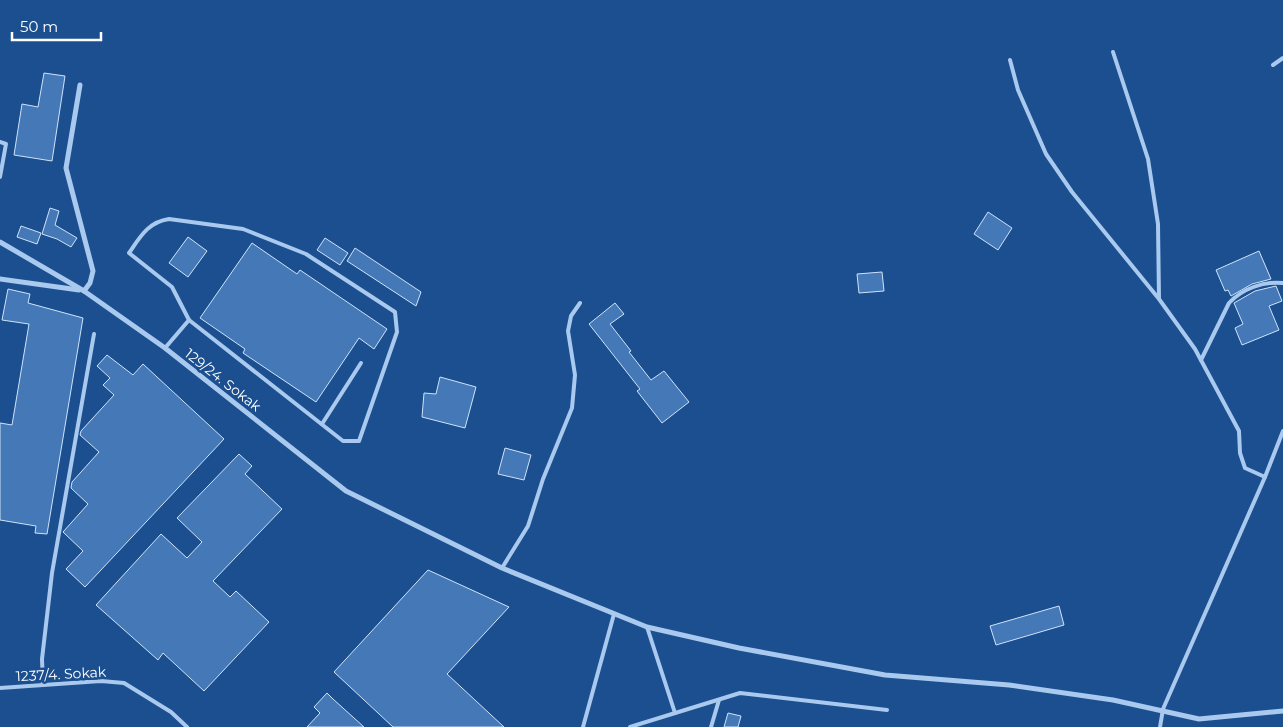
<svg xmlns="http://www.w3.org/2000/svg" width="1283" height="727" viewBox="0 0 1283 727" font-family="Montserrat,sans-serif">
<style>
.building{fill:#4478b7;stroke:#cfe3fa}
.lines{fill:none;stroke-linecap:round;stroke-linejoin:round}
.lane{stroke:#a9c9ee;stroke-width:4}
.street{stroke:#a9c9ee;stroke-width:5}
.labels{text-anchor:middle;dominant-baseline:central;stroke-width:5;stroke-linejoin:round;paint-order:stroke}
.street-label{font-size:14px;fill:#fff;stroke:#1b4f8f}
</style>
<rect width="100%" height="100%" fill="#1b4f8f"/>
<g class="building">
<path d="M44 73 65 76 52 161 14 155 22 104 38 107Z"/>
<path d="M50 208 59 211 55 225 77 238 71 247 57 239 42 234Z"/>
<path d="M988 212 1012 228 998 250 974 234Z"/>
<path d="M21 226 41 233 37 244 17 237Z"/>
<path d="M188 237 207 251 188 277 169 263Z"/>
<path d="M325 238 348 253 340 265 317 250Z"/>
<path d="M252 243 297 274 300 270 387 329 374 349 359 338 316 402 243 353 245 349 200 318Z"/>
<path d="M355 248 421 292 416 306 347 261Z"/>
<path d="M1259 251 1271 279 1252 284 1231 296 1228 290 1225 291 1216 270Z"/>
<path d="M882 272 884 291 859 293 857 274Z"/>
<path d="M1276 286 1282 301 1269 306 1279 330 1242 345 1235 328 1243 324 1234 303 1255 291Z"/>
<path d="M8 289 30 294 28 303 83 318 47 534 35 533 36 526 0 520V423L12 425 29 324 2 320Z"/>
<path d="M615 303 624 314 610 324 631 351 629 352 651 380 664 371 689 402 662 423 637 391 640 389 589 324Z"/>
<path d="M107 355 133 375 143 364 224 439 85 587 66 569 83 551 63 532 88 504 71 488 72 482 99 452 80 435 81 431 114 395 103 385 110 378 97 366Z"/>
<path d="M440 377 476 387 465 428 422 417 424 393 436 394Z"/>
<path d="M505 448 531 455 524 480 498 474Z"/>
<path d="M239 454 252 466 245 474 282 509 213 581 230 597 236 591 269 622 204 691 163 653 158 660 96 605 161 534 187 558 202 542 177 518Z"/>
<path d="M428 570 509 607 447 674 504 727H393L334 672Z"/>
<path d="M1059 606 1064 625 996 645 990 626Z"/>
<path d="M327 693 333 699 364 727H307L320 713 314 707Z"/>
<path d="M728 713 741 716 738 727H724Z"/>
</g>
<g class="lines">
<g class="lane">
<path d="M1113 52 1148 159 1158 224 1159 298"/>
<path d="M1010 60 1018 90 1046 154 1072 192 1159 299 1195 349 1239 431 1240 453 1245 468 1265 477"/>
<path d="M1273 65 1283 58"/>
<path d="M0 142 6 144 0 177"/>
<path d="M169 219 243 229 306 254 395 312 397 332 359 441H343L189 320 172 287 129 253C140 237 148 222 169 219Z"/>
<path d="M165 348 189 320"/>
<path d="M1201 360 1229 303C1242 289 1263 281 1283 283"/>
<path d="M322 424 361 363"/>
<path d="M502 568 528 526 543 479 572 408 575 375 568 331 571 316 580 303"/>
<path d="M647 627 675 713"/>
<path d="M43 685 42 659 52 573 94 334"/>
<path d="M0 688 101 681 124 683 171 712 187 727"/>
<path d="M583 727 614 614"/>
<path d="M630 727 740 693 887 710"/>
<path d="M711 727 719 700"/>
<path d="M1160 727 1163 709 1265 477 1283 431"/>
</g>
<g class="street">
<path d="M80 85 66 168 93 271 90 283 84 291"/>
<path d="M0 242 84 291 165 348 346 491 502 568 647 627 739 648 885 675 1009 685 1113 700 1199 719 1283 711"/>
<path d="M0 279 79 290"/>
</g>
</g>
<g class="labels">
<g class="street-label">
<text transform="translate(223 380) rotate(38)">129/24. Sokak</text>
<text transform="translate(61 674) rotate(-3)">1237/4. Sokak</text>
</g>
</g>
<path d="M12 32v8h89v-8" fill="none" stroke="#ffffff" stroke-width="2.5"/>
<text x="20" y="32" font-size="15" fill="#ffffff" stroke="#1b4f8f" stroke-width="4" paint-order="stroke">50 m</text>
</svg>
